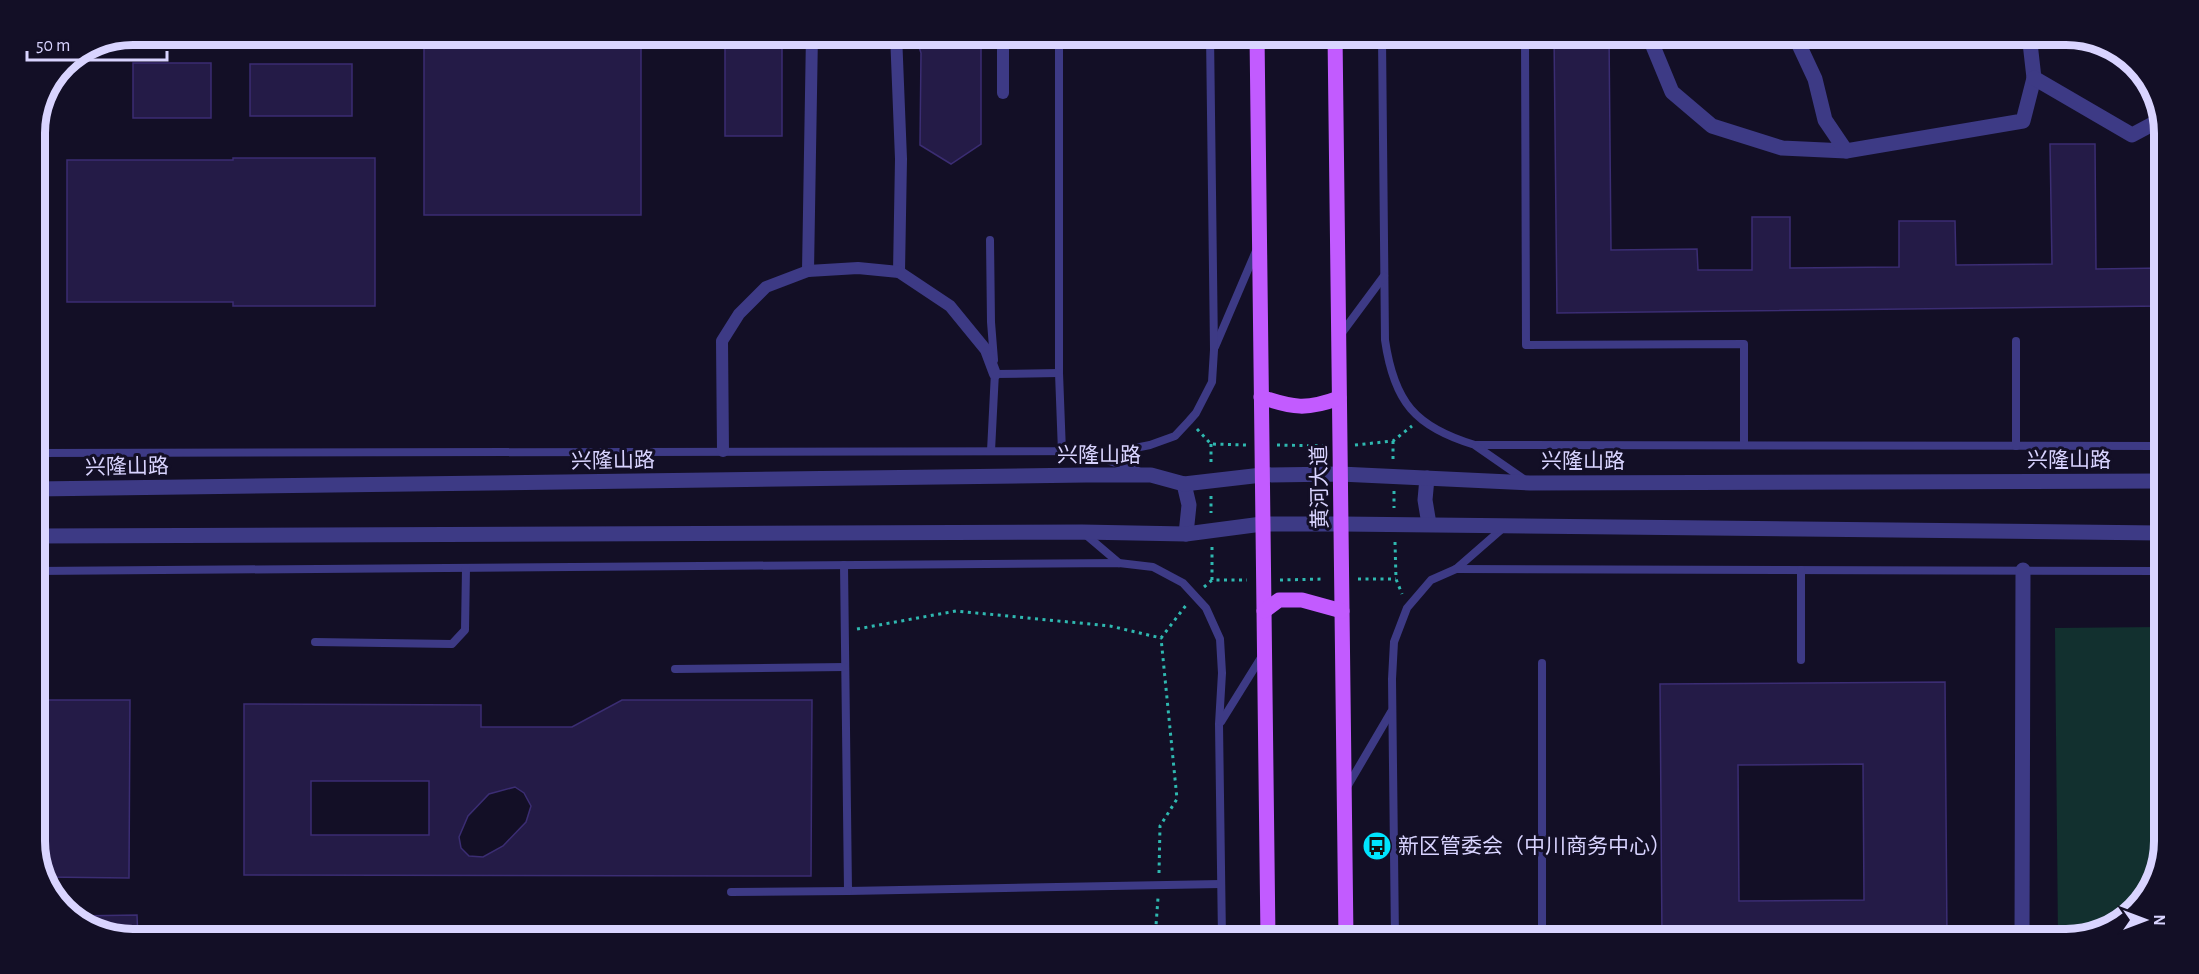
<svg xmlns="http://www.w3.org/2000/svg" width="2199" height="974" viewBox="0 0 2199 974" font-family="'Alegreya Sans','Noto Sans SC',sans-serif">
<style>
.green{fill:#12302f}
.building{fill:#241b47;stroke:#3b2d73;stroke-width:1.5;fill-rule:evenodd}
.lines{fill:none;stroke-linecap:round;stroke-linejoin:round}
.path{stroke:#2fb8b0;stroke-width:3;stroke-dasharray:3 4.5;stroke-linecap:butt}
.service{stroke:#3d3a85;stroke-width:8}
.pedestrian{stroke:#3d3a85;stroke-width:12}
.minor{stroke:#3d3a85;stroke-width:15}
.tertiary{stroke:#3d3a85;stroke-width:15}
.primary{stroke:#c25bff;stroke-width:15}
.labels{text-anchor:middle;dominant-baseline:central;stroke-width:6;stroke-linejoin:round;paint-order:stroke}
.street-label{font-size:21px;fill:#d9d4ff;stroke:#130f26}
.poi-label{font-size:21px;fill:#d9d4ff;stroke:#130f26;text-anchor:start}
.rim{fill:none;stroke:#d9d4ff;stroke-width:8}
</style>
<rect width="100%" height="100%" fill="#130f26"/>
<path class="green" d="M2159 627 2157 879 2120 923 2066 939H2058L2055 628Z"/>
<g class="building">
<rect x="424" y="34" width="217" height="181"/>
<rect x="725" y="34" width="57" height="102"/>
<path d="M915 34H981V144L951 164 920 145 921 53Z"/>
<path d="M1554 34H1609L1611 250 1697 249 1698 270H1752V217H1790V268L1899 267V221H1955L1956 265 2052 264 2050 144H2095L2096 269 2163 268V306L1557 313Z"/>
<rect x="133" y="63" width="78" height="55"/>
<rect x="250" y="64" width="102" height="52"/>
<path d="M233 158H375V306H233V302H67V160H233Z"/>
<path d="M1945 682 1947 939H1662L1660 684ZM1863 764 1864 900 1739 901 1738 765Z"/>
<path d="M35 700H130L129 878 45 877 35 847Z"/>
<path d="M622 700H812L811 876 244 875V704L481 705V727H572ZM311 781H429V835H311ZM515 787 524 793 531 806 526 822 503 846 483 857 469 856 461 848 459 837 468 816 489 794Z"/>
<path d="M137 915 138 939 95 932 76 916Z"/>
</g>
<g class="lines">
<g class="path">
<path d="M1197 429 1211 444 1247 445"/>
<path d="M1393 441V460"/>
<path d="M1211 444V465"/>
<path d="M1277 445 1325 446"/>
<path d="M1355 445 1393 441 1412 426"/>
<path d="M1394 491V508"/>
<path d="M1211 496V513"/>
<path d="M1395 542 1396 579 1402 594"/>
<path d="M1212 547V580H1247"/>
<path d="M1358 579H1396"/>
<path d="M1280 580 1325 579"/>
<path d="M1204 587 1212 580"/>
<path d="M857 629 956 611 1110 626 1161 638 1187 604"/>
<path d="M1159 873 1160 826 1177 799 1161 638"/>
<path d="M1155 939 1158 898"/>
</g>
<g class="service">
<path d="M1059 34V373L1062 452"/>
<path d="M1525 34 1526 345 1744 344V445"/>
<path d="M1382 38 1385 340C1394 402 1415 427 1475 445L2161 446"/>
<path d="M990 240 991 322 994 360"/>
<path d="M1341 334 1384 276"/>
<path d="M2016 341V446"/>
<path d="M1215 347 1256 251"/>
<path d="M995 374 1059 373"/>
<path d="M1476 446 1525 480"/>
<path d="M991 451 995 372"/>
<path d="M35 453 1120 451 1150 445 1175 436 1189 421 1196 413 1212 382 1214 350 1210 34"/>
<path d="M1090 454 1138 471"/>
<path d="M1086 535 1119 563"/>
<path d="M844 565 848 891 1221 884"/>
<path d="M1456 569 2160 571"/>
<path d="M1801 570V660"/>
<path d="M35 571 1119 563 1153 567 1183 583 1206 608 1220 639 1222 673 1219 724 1222 939"/>
<path d="M315 642 452 644 465 630 466 568"/>
<path d="M1542 663V939"/>
<path d="M675 669 845 667"/>
<path d="M1221 722 1262 656"/>
<path d="M1347 787 1391 712"/>
<path d="M731 892 848 891"/>
<path d="M1395 939 1392 679 1394 642 1407 608 1431 580 1456 569 1503 528"/>
</g>
<g class="pedestrian">
<path d="M896 34 901 159 899 272"/>
<path d="M1003 34V93"/>
<path d="M808 271 812 34"/>
<path d="M723 451 722 341 739 314 766 287 808 271 858 268 899 272 950 306 986 350 995 374"/>
</g>
<g class="minor">
<path d="M1648 34 1672 92 1712 126 1782 148 1846 151 2023 121 2034 78 2029 34"/>
<path d="M1794 34 1815 79 1825 120 1846 151"/>
<path d="M1382 38 1525 35"/>
<path d="M2034 78 2132 135 2162 119"/>
<path d="M2022 939 2023 570"/>
</g>
<g class="tertiary">
<path d="M1427 478 1425 500 1429 524"/>
<path d="M1184 484 1189 505 1186 534"/>
<path d="M35 489 1086 475H1151L1184 484 1262 475 1340 474 1530 483 2161 481"/>
<path d="M35 536 1082 532 1186 534 1262 524H1342L2160 533"/>
</g>
<g class="primary">
<path d="M1257 34 1268 939"/>
<path d="M1335 34 1346 939"/>
<path d="M1261 397C1293 408 1307 410 1339 398"/>
<path d="M1264 611 1279 600H1302L1342 611"/>
</g>
</g>
<defs>
<g id="bus-disc" transform="scale(1.5)"><circle r="9.5" fill="#00e5ff" stroke="#130f26"/><path d="M-5-6H5V4H4V6H2V4H-2V6H-4V4H-5ZM-3.5-4V0h7V-4ZM-3.5 1.2v1.5H-2V1.2ZM2 1.2v1.5H3.5V1.2Z" fill="#111"/></g>
</defs>
<g fill-rule="evenodd">
<use href="#bus-disc" x="1377" y="846"/>
</g>
<g class="labels">
<g class="street-label">
<text x="1099" y="455">兴隆山路</text>
<text x="2069" y="460">兴隆山路</text>
<text transform="translate(613 461) rotate(-1)">兴隆山路</text>
<text x="1583" y="461">兴隆山路</text>
<text transform="translate(127 467) rotate(-1)">兴隆山路</text>
<text transform="translate(1320 487) rotate(-91)">黄河大道</text>
</g>
<g class="poi-label">
<text x="1398" y="846">新区管委会（中川商务中心）</text>
</g>
</g>
<path d="M0 0H2199V974H0ZM133 45H2066A88 88 0 0 1 2154 133V841A88 88 0 0 1 2066 929H133A88 88 0 0 1 45 841V133A88 88 0 0 1 133 45Z" fill="#130f26" fill-rule="evenodd"/>
<path class="rim" d="M133 45H2066A88 88 0 0 1 2154 133V841A88 88 0 0 1 2066 929H133A88 88 0 0 1 45 841V133A88 88 0 0 1 133 45Z"/>
<g transform="translate(2145 920) rotate(90)" stroke="#130f26" stroke-width="4.5" paint-order="stroke">
<path d="M0-4.5L10 22L0 15L-10 22Z" fill="#d9d4ff"/>
<text y="-9" font-size="16" font-weight="bold" text-anchor="middle" fill="#d9d4ff">N</text>
</g>
<path d="M27 51v9h140v-9" fill="none" stroke="#d9d4ff" stroke-width="3"/>
<text x="36" y="51" font-size="18" fill="#d9d4ff" stroke="#130f26" stroke-width="4.5" paint-order="stroke">50 m</text>
</svg>
